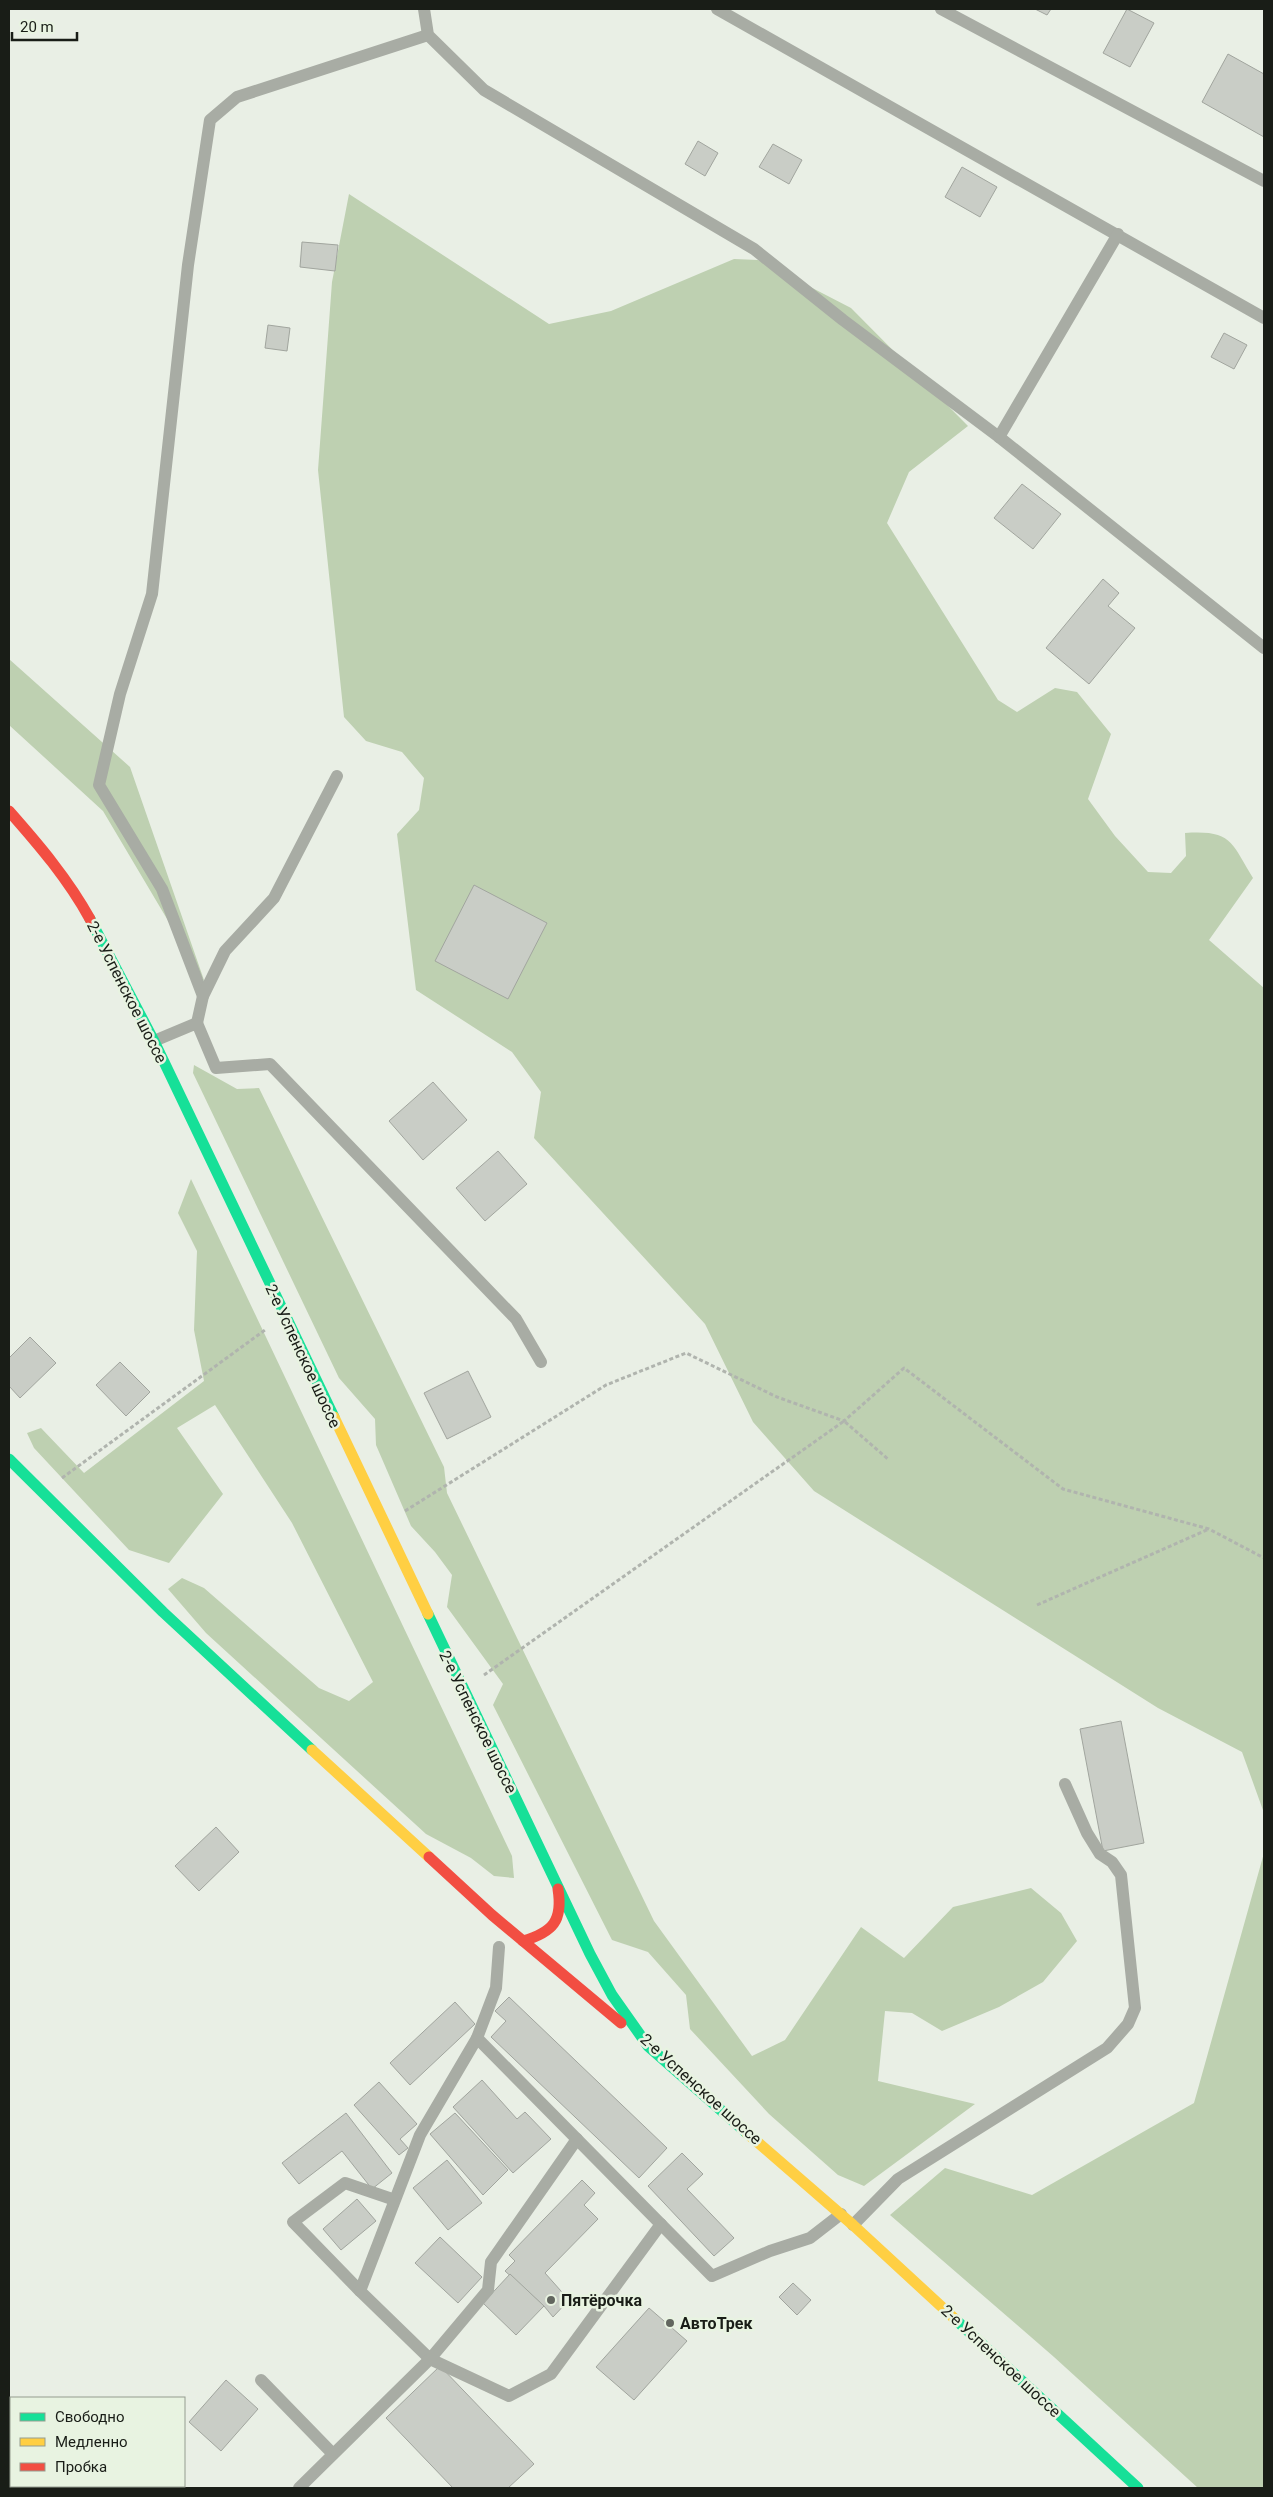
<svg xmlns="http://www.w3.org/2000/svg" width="1273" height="2497" viewBox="0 0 1273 2497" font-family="Roboto,sans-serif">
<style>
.forest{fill:#bed0b1}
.building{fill:#c9cdc6;stroke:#a1a59e}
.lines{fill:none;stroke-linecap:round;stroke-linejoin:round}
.path{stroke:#b0b4ae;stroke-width:3;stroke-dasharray:4 2.5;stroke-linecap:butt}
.lane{stroke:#a8aca4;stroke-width:12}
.fast{stroke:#16e098;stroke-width:11}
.slow{stroke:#ffcf43;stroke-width:11}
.jam{stroke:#f24e42;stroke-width:11}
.poi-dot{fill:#62665f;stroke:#e8f3e1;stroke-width:2}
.labels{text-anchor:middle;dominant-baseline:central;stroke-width:5;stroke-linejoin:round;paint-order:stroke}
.street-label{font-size:16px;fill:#191d17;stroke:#e8f3e1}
.poi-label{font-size:16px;font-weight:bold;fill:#191d17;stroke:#e8f3e1;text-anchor:start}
</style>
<rect width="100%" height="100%" fill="#e9efe5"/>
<g class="forest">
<path d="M349 194 549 324 611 311 734 259 758 260 851 308 968 426 909 472 887 523 998 700 1017 712 1055 688 1077 692 1111 734 1088 799 1115 836 1148 872 1171 873 1186 856 1185 833C1232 830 1231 842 1253 878L1209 940 1264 988V1813L1242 1752 1158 1708 814 1491 753 1422 705 1324 534 1138 541 1092 512 1052 416 990 397 834 419 810 424 778 402 752 366 741 344 717 318 470 332 282Z"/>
<path d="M9 659 130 767 205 983 103 811 9 725Z"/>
<path d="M194 1065 237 1089 259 1088 444 1467 447 1493 654 1921 752 2056 785 2040 861 1927 904 1958 953 1907 1031 1888 1061 1913 1077 1941 1043 1982 999 2007 942 2031 912 2013 885 2011 878 2081 975 2104 864 2186 838 2175 769 2114 690 2029 686 1995 648 1952 612 1940 493 1705 503 1684 447 1607 452 1575 435 1552 411 1526 376 1445 375 1419 339 1378 193 1073Z"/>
<path d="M191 1179 512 1856 514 1878 494 1876 471 1858 426 1834 206 1633 168 1589 182 1578 204 1588 319 1688 349 1701 373 1682 292 1523 215 1405 177 1428 223 1494 169 1563 129 1550 34 1448 27 1433 41 1428 84 1473 204 1381 194 1330 197 1251 178 1213Z"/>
<path d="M1264 1853V2488H1198L1054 2357 890 2215 945 2168 1032 2195 1194 2103Z"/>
</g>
<g class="building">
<path d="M1035 9H1051L1047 15Z"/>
<path d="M1127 9 1154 23 1130 67 1103 53Z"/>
<path d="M1228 54 1264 74V137L1202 102Z"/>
<path d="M698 141 718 153 705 176 685 164Z"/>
<path d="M773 144 802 160 789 184 759 167Z"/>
<path d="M962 167 997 187 980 217 945 197Z"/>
<path d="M302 242 338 245 335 271 300 267Z"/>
<path d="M268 325 290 328 287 351 265 348Z"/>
<path d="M1224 333 1247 345 1234 369 1211 357Z"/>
<path d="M1022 484 1061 514 1033 549 994 518Z"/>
<path d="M1103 579 1119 593 1108 606 1135 628 1089 684 1046 648Z"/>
<path d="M474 885 547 923 508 999 435 961Z"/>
<path d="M433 1082 467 1120 423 1160 389 1121Z"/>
<path d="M498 1151 527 1184 485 1221 456 1188Z"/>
<path d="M30 1337 56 1363 20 1398 9 1386V1358Z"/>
<path d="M120 1362 150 1392 126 1416 96 1385Z"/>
<path d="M468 1371 491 1417 447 1439 424 1393Z"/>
<path d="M1121 1721 1144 1843 1103 1851 1080 1729Z"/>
<path d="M216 1827 239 1852 199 1891 175 1866Z"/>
<path d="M509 1997 667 2148 639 2178 491 2037 506 2021 495 2011Z"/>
<path d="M455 2002 475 2024 410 2085 390 2063Z"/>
<path d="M482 2080 517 2119 525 2112 551 2139 513 2173 453 2107Z"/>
<path d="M379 2082 417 2124 400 2139 408 2148 399 2155 354 2105Z"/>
<path d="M346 2113 392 2173 372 2189 342 2151 299 2184 282 2163Z"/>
<path d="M455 2113 508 2170 483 2195 430 2134Z"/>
<path d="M682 2153 703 2174 687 2189 734 2238 714 2256 648 2186Z"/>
<path d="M447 2160 482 2203 448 2230 413 2188Z"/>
<path d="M582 2180 595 2193 584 2205 598 2219 545 2273 569 2300 553 2317 544 2306 505 2271 515 2261 509 2255Z"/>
<path d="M357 2199 376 2221 341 2250 323 2229Z"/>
<path d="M440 2237 482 2277 458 2303 415 2263Z"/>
<path d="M510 2274 544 2306 516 2335 483 2303Z"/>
<path d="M793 2283 811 2300 797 2315 779 2297Z"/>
<path d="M649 2308 687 2341 634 2400 596 2367Z"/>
<path d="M440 2366 534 2464 508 2488H453L386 2418Z"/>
<path d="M226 2380 258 2409 221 2451 189 2422Z"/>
</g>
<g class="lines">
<g class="path">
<path d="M62 1478 265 1330"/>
<path d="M405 1511 606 1385 686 1353 777 1397 844 1421 904 1368 1063 1489 1209 1529 1264 1558"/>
<path d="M1037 1605 1209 1529"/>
<path d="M484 1675 844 1421 889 1460"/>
</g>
<g class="lane">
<path d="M424 9 428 35 484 90 754 249 843 320 999 437 1264 648"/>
<path d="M717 9 1264 318"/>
<path d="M941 9 1264 181"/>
<path d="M999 437 1118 234"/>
<path d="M203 996 162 889 99 785 120 694 152 594 188 265 210 120 237 97 428 35"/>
<path d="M197 1023 203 996 225 951 274 898 337 776"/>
<path d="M154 1041 197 1023 216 1068 270 1064 516 1319 541 1362"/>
<path d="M477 2038 712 2276 770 2251 810 2238 841 2214"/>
<path d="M395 2200 345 2183 293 2222 360 2291 420 2135 477 2038 496 1988 499 1947"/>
<path d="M853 2225 898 2179 1107 2048 1128 2024 1135 2008 1121 1875 1112 1862 1100 1854 1087 1833 1065 1784"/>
<path d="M360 2291 430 2359 488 2290 491 2262 577 2139"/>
<path d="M261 2380 333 2454"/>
<path d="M299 2488 430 2359 509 2396 551 2374 661 2224"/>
</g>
<g class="fast">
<path d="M90 919 154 1041 334 1417"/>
<path d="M9 1459 163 1612 312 1750"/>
<path d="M428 1614 590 1954 612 1995 648 2046 747 2133"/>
<path d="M956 2320 1138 2488"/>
</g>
<g class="slow">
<path d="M334 1417 428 1614"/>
<path d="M312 1750 429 1857"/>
<path d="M747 2133 853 2225 956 2320"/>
</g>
<g class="jam">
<path d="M9 811C39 845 68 879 90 919"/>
<path d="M429 1857 492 1915 621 2023"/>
<path d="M523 1941C553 1932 563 1921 558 1889"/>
</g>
</g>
<g class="poi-dot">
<circle cx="551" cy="2300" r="5"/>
<circle cx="670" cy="2323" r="5"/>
</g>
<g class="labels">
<g class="street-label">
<text transform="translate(127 992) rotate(63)">2-е Успенское шоссе</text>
<text transform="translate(303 1356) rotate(65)">2-е Успенское шоссе</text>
<text transform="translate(478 1722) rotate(64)">2-е Успенское шоссе</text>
<text transform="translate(701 2089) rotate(42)">2-е Успенское шоссе</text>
<text transform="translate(1001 2361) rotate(43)">2-е Успенское шоссе</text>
</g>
<g class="poi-label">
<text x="561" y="2300">Пятёрочка</text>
<text x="680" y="2323">АвтоТрек</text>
</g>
</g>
<rect width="1273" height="2497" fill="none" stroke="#191d17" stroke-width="20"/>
<rect x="10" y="2397" width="175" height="90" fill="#e8f3e1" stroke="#959d90"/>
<rect x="20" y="2413" width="25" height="8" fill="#16e098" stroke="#959d90"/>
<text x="55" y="2422" font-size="15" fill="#191d17">Свободно</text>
<rect x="20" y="2438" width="25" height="8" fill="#ffcf43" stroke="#959d90"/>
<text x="55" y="2447" font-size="15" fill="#191d17">Медленно</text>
<rect x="20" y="2463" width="25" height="8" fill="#f24e42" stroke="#959d90"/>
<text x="55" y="2472" font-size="15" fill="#191d17">Пробка</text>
<path d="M12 32v8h65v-8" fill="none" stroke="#191d17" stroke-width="2.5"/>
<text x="20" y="32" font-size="15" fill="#191d17" stroke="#e8f3e1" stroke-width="4" paint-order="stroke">20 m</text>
</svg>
